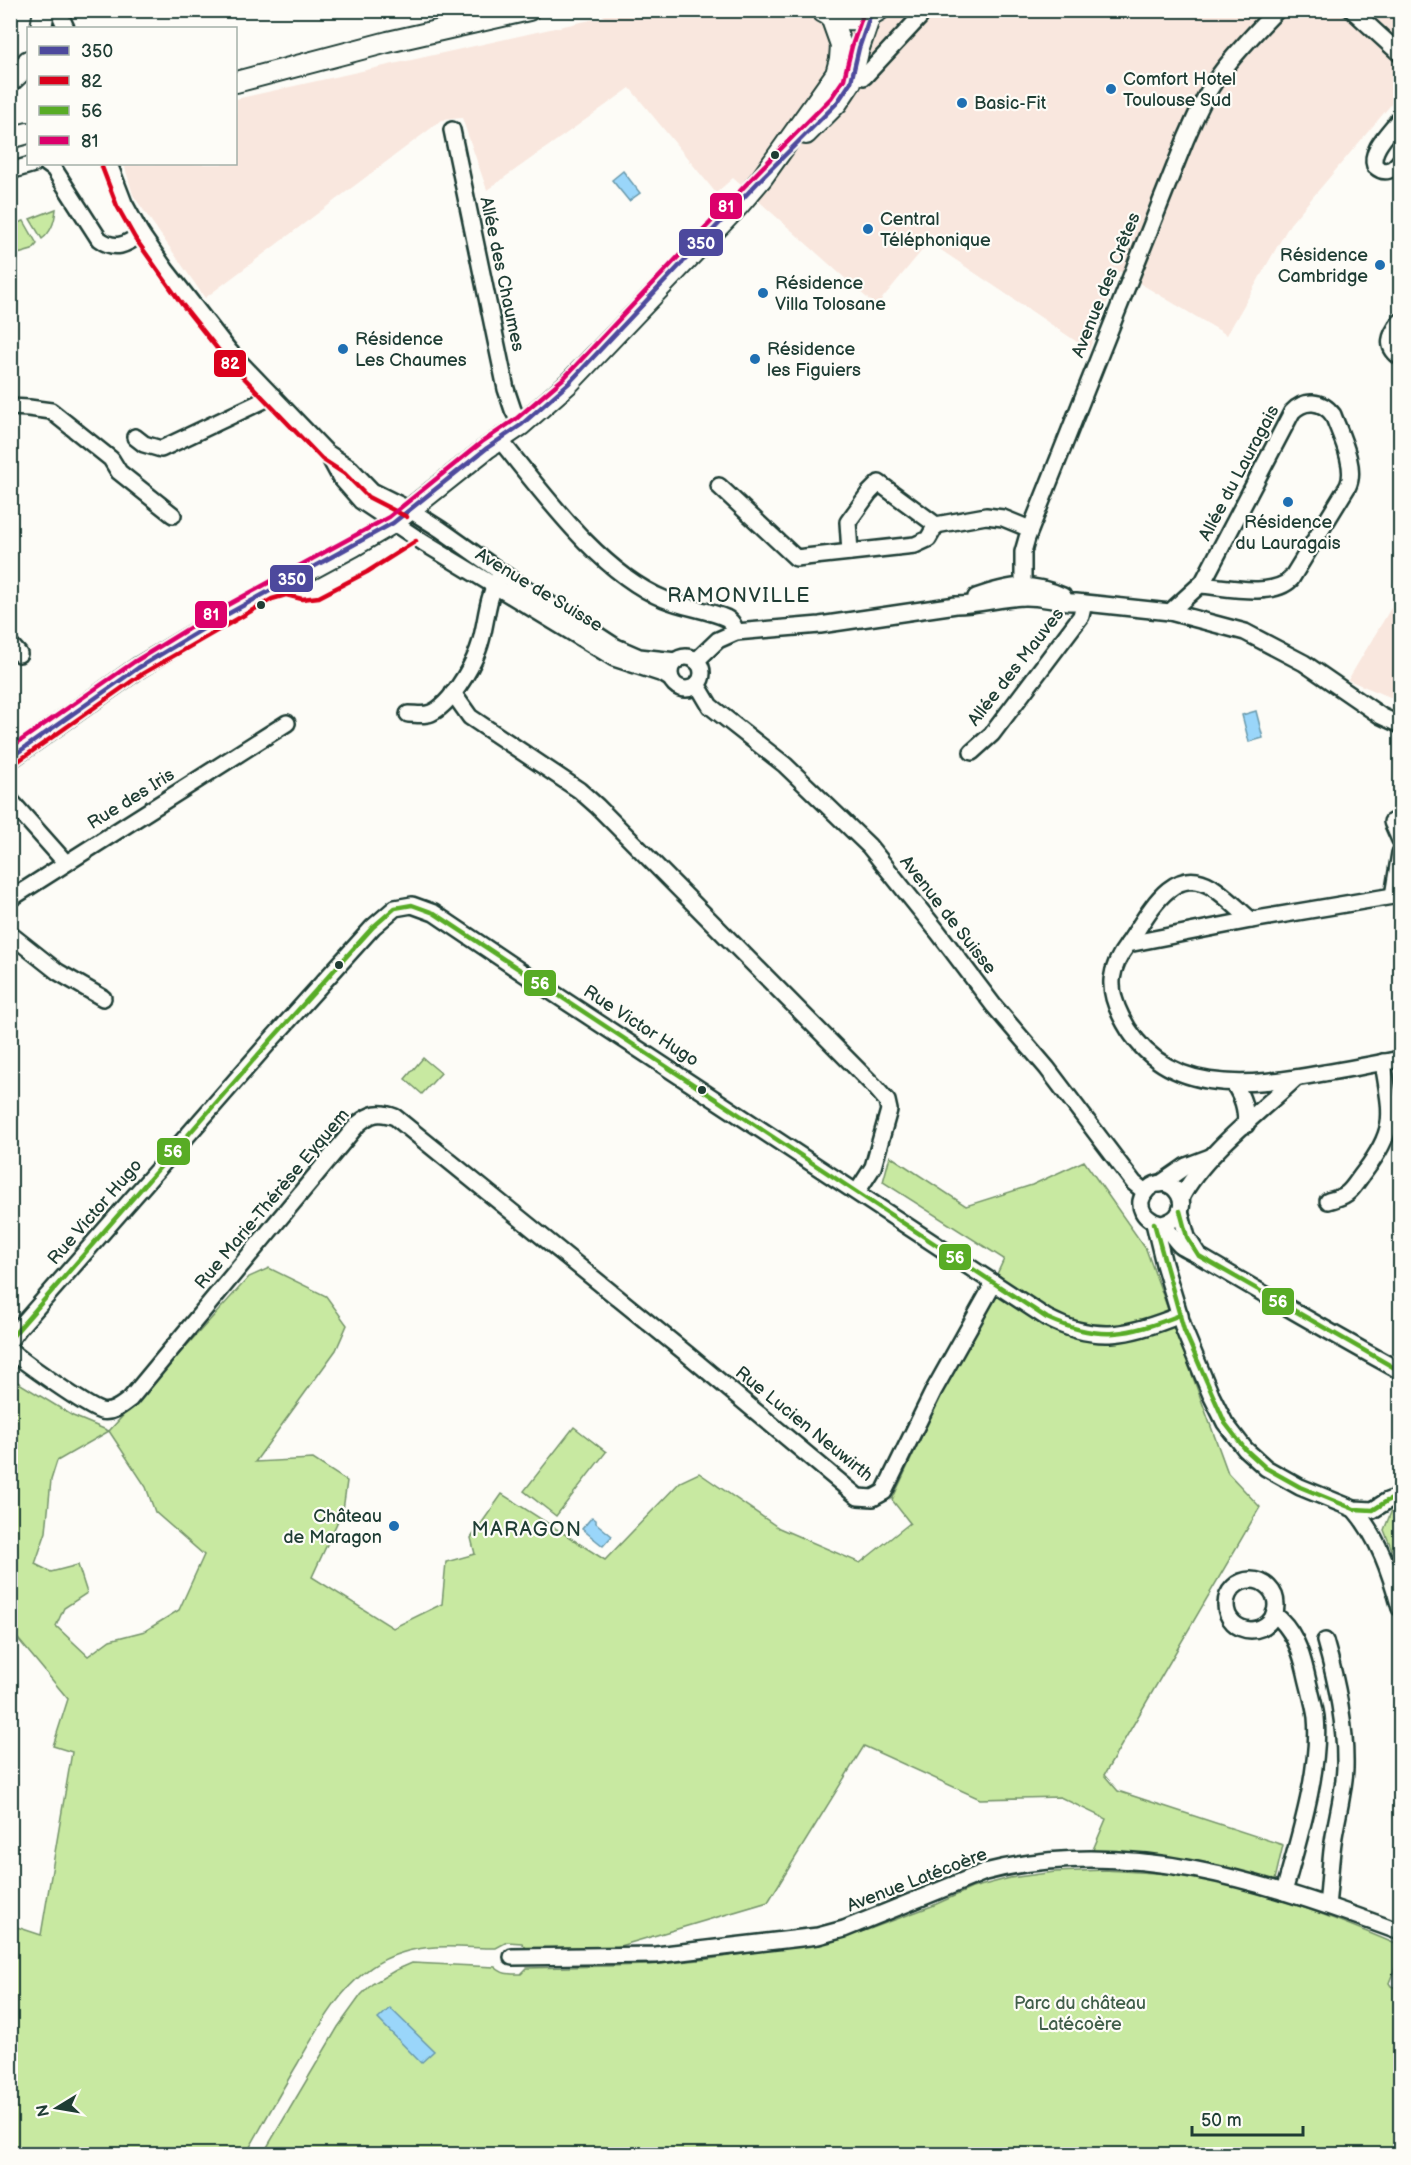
<svg xmlns="http://www.w3.org/2000/svg" width="1411" height="2165" viewBox="0 0 1411 2165" font-family="'Balsamiq Sans',sans-serif">
<style>
.built{fill:#f9e7de}
.green{fill:#c8e9a1;stroke:#74936a;stroke-width:1.5;fill-rule:evenodd}
.water{fill:#9ad6fa;stroke:#6999ab;stroke-width:1.5}
.lines{fill:none;stroke-linecap:round;stroke-linejoin:round}
.minor-casing{stroke:#1f3d34;stroke-width:20}
.major-casing{stroke:#1f3d34;stroke-width:24}
.minor{stroke:#fdfcf7;stroke-width:15}
.major{stroke:#fdfcf7;stroke-width:20}
.bus-1-casing{stroke:#fdfcf7;stroke-width:9}
.bus-2-casing{stroke:#fdfcf7;stroke-width:9}
.bus-3-casing{stroke:#fdfcf7;stroke-width:9}
.bus-4-casing{stroke:#fdfcf7;stroke-width:9}
.bus-1{stroke:#4d499d;stroke-width:4.5}
.bus-2{stroke:#db001b;stroke-width:4.5}
.bus-3{stroke:#58ac25;stroke-width:4.5}
.bus-4{stroke:#dc006b;stroke-width:4.5}
.poi-dot{fill:#1f6fb2;stroke:#fdfcf7;stroke-width:2}
.bus-dot{fill:#1f3d34;stroke:#fdfcf7;stroke-width:2}
.labels{text-anchor:middle;dominant-baseline:central;stroke-width:4.5;stroke-linejoin:round;paint-order:stroke}
.poi-label{font-size:18px;fill:#1f3d34;stroke:#fdfcf7;text-anchor:start}
.street-label{font-size:18px;fill:#1f3d34;stroke:#fdfcf7}
.park-label{font-size:18px;fill:#415f4a;stroke:#fdfcf7}
.neighbourhood-label{font-size:20px;letter-spacing:1.5px;fill:#1f3d34;stroke:#fdfcf7}
.line-badge{stroke:#fdfcf7;stroke-width:2}
.badge-label{font-size:16px;text-anchor:middle;font-weight:bold;fill:#fff}
</style>
<rect width="100%" height="100%" fill="#fdfcf7"/>
<filter id="ink" filterUnits="userSpaceOnUse"><feTurbulence type="fractalNoise" baseFrequency=".0167" numOctaves="2"/><feDisplacementMap in="SourceGraphic" scale="12" xChannelSelector="R" yChannelSelector="G"/><feConvolveMatrix kernelMatrix="1 2 1 2 8 2 1 2 1" color-interpolation-filters="sRGB"/></filter>
<g filter="url(#ink)">
<g class="built">
<path d="M602 11H1400V94L1290 224 1227 335 1119 271 1089 350 929 242 876 306 733 178 716 193 630 88 487 190 462 118 442 120 205 298 133 195 124 164H236V99L604 17Z"/>
<path d="M1400 593V701L1348 680Z"/>
</g>
<g class="green">
<path d="M56 209C55 220 52 232 42 239L30 219Z"/>
<path d="M24 221 37 244 32 250 11 256V225Z"/>
<path d="M423 1058 441 1073 422 1094 405 1079Z"/>
<path d="M890 1156 966 1206 1032 1185 1084 1161 1146 1249 1228 1473 1260 1507 1104 1775 1118 1791 1283 1845 1274 1884 1092 1852 1106 1819 1060 1797 980 1799 864 1746 768 1902 603 1951 527 1949 522 1943 507 1942 496 1948C465 1948 430 1943 401 1953 350 1968 323 2020 298 2063 280 2093 263 2124 246 2154H11V1925L41 1935 72 1752 53 1746 68 1699 14 1634 18 1614 10 1611 11 1378 73 1416 109 1431 249 1277 269 1268 326 1296 347 1325 336 1350 255 1462 313 1459 347 1481 343 1510 312 1577 393 1628 442 1604 446 1562 475 1554 471 1538 502 1494 605 1560 680 1482 699 1473 779 1528 860 1563 910 1523 892 1500 1004 1259 883 1182ZM109 1431 146 1487 155 1512 204 1555 179 1610 145 1631 110 1640 88 1656 56 1626 64 1608 87 1593 78 1565 51 1572 35 1564 46 1532 51 1480 57 1461Z"/>
<path d="M574 1427 606 1452 556 1516 524 1491Z"/>
<path d="M1395 1502H1400V1569L1384 1530Z"/>
<path d="M1106 1870C1129 1872 1152 1872 1175 1875 1253 1886 1326 1914 1398 1945L1400 1955 1389 1983 1391 1986 1400 1989V2154H263L338 2027 361 1995 372 1984 396 1970 412 1963 495 1967C503 1975 510 1974 521 1974L527 1968 650 1965 709 1959 829 1941 867 1930 932 1906 972 1888 1010 1878 1055 1872Z"/>
</g>
<g class="water">
<path d="M623 171 640 193 629 201 612 180Z"/>
<path d="M1256 711 1263 738 1249 742 1242 715Z"/>
<path d="M592 1517 596 1520V1523L612 1536 603 1546 582 1529Z"/>
<path d="M390 2008 434 2051 421 2063 378 2019Z"/>
</g>
<g class="lines">
<g class="minor-casing">
<g id="minor">
<path d="M58 10 66 28"/>
<path d="M1352 10 1400 54"/>
<path d="M864 77 919 18 923 10"/>
<path d="M1400 118C1391 131 1369 150 1375 166 1385 175 1393 170 1400 161"/>
<path d="M452 130 506 389 513 410 521 425"/>
<path d="M47 164 54 169 99 239C115 251 126 245 141 234"/>
<path d="M109 164 124 203 141 234 166 270 230 352 327 453 340 477 361 501 424 543 614 658 663 674 671 679"/>
<path d="M10 171 34 164"/>
<path d="M1400 322C1390 335 1385 346 1400 357"/>
<path d="M10 407 29 408 51 411 111 459 119 472 173 515"/>
<path d="M135 437 144 444 161 449 273 396"/>
<path d="M500 440C544 494 599 572 664 599 683 607 708 610 726 618 732 621 734 626 736 632"/>
<path d="M329 454 350 468 372 491 410 510 440 529 502 573 616 647 639 657 676 661"/>
<path d="M719 486 796 558 915 545 928 539 936 525"/>
<path d="M850 552 848 522 869 493 879 483 936 525 986 516 1003 518 1030 529"/>
<path d="M976 597C1009 585 1029 581 1063 596"/>
<path d="M1023 597V552L1027 538 1185 141C1195 118 1205 94 1220 74 1237 51 1257 31 1277 10"/>
<path d="M1170 612 1203 582 1292 412C1304 399 1322 400 1333 415 1340 434 1357 467 1348 486L1291 579C1273 598 1225 587 1201 585"/>
<path d="M10 644 19 654"/>
<circle cx="686" cy="673" r="16"/>
<path d="M696 661 718 640 736 632 820 625 956 605C979 605 1000 598 1023 597 1041 596 1058 603 1076 602L1170 612 1245 632 1304 663 1381 716 1400 725"/>
<path d="M697 684 710 706 785 765 869 846 938 932 994 1006 1047 1068 1134 1183 1145 1192"/>
<path d="M453 693 470 717 579 790 597 806 874 1086 887 1101 889 1110 873 1167 857 1192"/>
<path d="M408 714C416 714 424 716 431 713 450 705 471 669 478 650 487 627 485 600 499 578"/>
<path d="M972 752 992 734 1081 616 1084 603"/>
<path d="M10 800 66 863"/>
<path d="M1392 822 1400 840"/>
<path d="M1393 896 1400 853"/>
<path d="M1400 897 1393 896 1251 920 1128 944C1109 969 1107 988 1121 1016 1161 1098 1249 1087 1324 1073 1349 1069 1375 1064 1400 1059"/>
<path d="M10 899 287 723"/>
<path d="M10 934 58 972 103 998"/>
<path d="M1128 944C1147 917 1171 862 1212 887 1226 896 1238 909 1251 920"/>
<path d="M1234 1084C1243 1098 1246 1108 1246 1125"/>
<path d="M1160 1184 1186 1166 1210 1157"/>
<path d="M1181 1198C1203 1155 1260 1112 1296 1078"/>
<path d="M1328 1201C1352 1195 1350 1190 1365 1171 1398 1127 1391 1114 1383 1062"/>
<path d="M1180 1211 1187 1237 1197 1253"/>
<path d="M1154 1223 1164 1264 1184 1330 1211 1395 1225 1423 1245 1449 1266 1468 1300 1487 1354 1509 1373 1510 1387 1501 1400 1496"/>
<path d="M1162 1224C1202 1214 1172 1167 1148 1189 1144 1193 1142 1196 1141 1201 1140 1209 1144 1216 1151 1220 1155 1223 1160 1223 1163 1225 1170 1231 1174 1240 1181 1246 1187 1250 1195 1253 1201 1257 1267 1296 1333 1334 1400 1371"/>
<path d="M10 1340 19 1328 271 1040 373 927 395 908 412 905 434 913 532 979 1047 1318C1096 1344 1131 1335 1180 1315"/>
<path d="M10 1350C22 1361 87 1407 101 1411 112 1414 122 1405 130 1399L358 1124C371 1113 379 1111 395 1117L687 1354 858 1497 873 1498 884 1492 934 1390 994 1283"/>
<path d="M1354 1509C1379 1538 1390 1572 1400 1608"/>
<circle cx="1251" cy="1605" r="25"/>
<path d="M1274 1614C1293 1628 1301 1651 1306 1673 1309 1687 1314 1703 1316 1717 1321 1770 1298 1841 1284 1892"/>
<path d="M1325 1641C1337 1682 1346 1725 1345 1768 1344 1791 1338 1813 1334 1836 1330 1859 1330 1882 1327 1905"/>
<path d="M512 1957 656 1955 818 1936 844 1929 985 1872C1126 1835 1269 1883 1400 1932"/>
</g>
</g>
<g class="major-casing">
<g id="major">
<path d="M823 12C840 23 863 21 879 10"/>
<path d="M41 28 44 10"/>
<path d="M10 82 27 66 28 61"/>
<path d="M236 82 388 42 529 10"/>
<path d="M806 134 837 103 851 82 859 48 870 16"/>
<path d="M10 138 28 133"/>
<path d="M10 758 138 668 226 615 354 546 393 523 487 448 521 425 569 383 739 205 762 178 836 74 840 59 841 45 831 17"/>
</g>
</g>
<use href="#minor" class="minor"/>
<use href="#major" class="major"/>
<g class="bus-1-casing">
<path id="bus-1" d="M10 758 138 668 226 615 393 523 487 448 521 425 569 383 762 178 837 103 851 82 859 48 870 16"/>
</g>
<g class="bus-2-casing">
<g id="bus-2">
<path d="M102 167 117 206 135 238 181 303 224 357 322 459 345 474 368 497 407 517"/>
<path d="M14 764 142 674 272 599 286 595 302 599 319 597 367 572 416 541"/>
</g>
</g>
<g class="bus-3-casing">
<g id="bus-3">
<path d="M1180 1211 1187 1237 1199 1256 1400 1371"/>
<path d="M1154 1223 1184 1330 1225 1423 1245 1449 1266 1468 1300 1487 1354 1509 1373 1510 1387 1501 1400 1496"/>
<path d="M10 1339 271 1040 373 927 395 908 412 905 434 913 1047 1318C1099 1342 1129 1335 1180 1315"/>
</g>
</g>
<g class="bus-4-casing">
<path id="bus-4" d="M10 748 134 662 222 608 389 517 482 442 516 419 564 378 757 173 831 98 844 79 852 46 863 14"/>
</g>
<use href="#bus-1" class="bus-1"/>
<use href="#bus-2" class="bus-2"/>
<use href="#bus-3" class="bus-3"/>
<use href="#bus-4" class="bus-4"/>
</g>
</g>
<g class="poi-dot">
<circle cx="1111" cy="89" r="6"/>
<circle cx="962" cy="103" r="6"/>
<circle cx="868" cy="229" r="6"/>
<circle cx="1380" cy="265" r="6"/>
<circle cx="763" cy="293" r="6"/>
<circle cx="343" cy="349" r="6"/>
<circle cx="755" cy="359" r="6"/>
<circle cx="1288" cy="502" r="6"/>
<circle cx="394" cy="1526" r="6"/>
</g>
<g class="bus-dot">
<circle cx="775" cy="155" r="5"/>
<circle cx="261" cy="605" r="5"/>
<circle cx="339" cy="965" r="5"/>
<circle cx="702" cy="1090" r="5"/>
</g>
<g class="labels">
<g class="poi-label">
<text x="1123" y="79">Comfort Hotel<tspan x="1123" dy="21">Toulouse Sud</tspan></text>
<text x="974" y="103">Basic-Fit</text>
<text x="880" y="219">Central<tspan x="880" dy="21">Téléphonique</tspan></text>
<text x="1368" y="255" text-anchor="end">Résidence<tspan x="1368" dy="21">Cambridge</tspan></text>
<text x="775" y="283">Résidence<tspan x="775" dy="21">Villa Tolosane</tspan></text>
<text x="355" y="339">Résidence<tspan x="355" dy="21">Les Chaumes</tspan></text>
<text x="767" y="349">Résidence<tspan x="767" dy="21">les Figuiers</tspan></text>
<text x="1288" y="522" text-anchor="middle">Résidence<tspan x="1288" dy="21">du Lauragais</tspan></text>
<text x="382" y="1516" text-anchor="end">Château<tspan x="382" dy="21">de Maragon</tspan></text>
</g>
<g class="street-label">
<text transform="translate(502 274) rotate(78)">Allée des Chaumes</text>
<text transform="translate(1106 285) rotate(-68)">Avenue des Crêtes</text>
<text transform="translate(1239 473) rotate(-62)">Allée du Lauragais</text>
<text transform="translate(539 590) rotate(31)">Avenue de Suisse</text>
<text transform="translate(1016 667) rotate(-52)">Allée des Mauves</text>
<text transform="translate(131 799) rotate(-32)">Rue des Iris</text>
<text transform="translate(948 915) rotate(52)">Avenue de Suisse</text>
<text transform="translate(641 1026) rotate(33)">Rue Victor Hugo</text>
<text transform="translate(272 1199) rotate(-50)">Rue Marie-Thérèse Eyquem</text>
<text transform="translate(95 1212) rotate(-49)">Rue Victor Hugo</text>
<text transform="translate(804 1424) rotate(39)">Rue Lucien Neuwirth</text>
<text transform="translate(917 1880) rotate(-21)">Avenue Latécoère</text>
</g>
<g class="park-label">
<text x="1080" y="2003">Parc du château<tspan x="1080" dy="21">Latécoère</tspan></text>
</g>
<g class="neighbourhood-label">
<text x="739" y="596">RAMONVILLE</text>
<text x="527" y="1530">MARAGON</text>
</g>
</g>
<g class="line-badge">
<rect x="709" y="192" width="34" height="28" rx="6" fill="#dc006b"/>
<rect x="678" y="228" width="46" height="29" rx="6" fill="#4d499d"/>
<rect x="213" y="349" width="34" height="29" rx="6" fill="#db001b"/>
<rect x="269" y="564" width="45" height="29" rx="6" fill="#4d499d"/>
<rect x="194" y="600" width="34" height="29" rx="6" fill="#dc006b"/>
<rect x="523" y="969" width="34" height="28" rx="6" fill="#58ac25"/>
<rect x="156" y="1137" width="35" height="29" rx="6" fill="#58ac25"/>
<rect x="938" y="1243" width="34" height="28" rx="6" fill="#58ac25"/>
<rect x="1261" y="1287" width="34" height="29" rx="6" fill="#58ac25"/>
</g>
<g class="badge-label">
<text x="726" y="212">81</text>
<text x="701" y="249">350</text>
<text x="230" y="369">82</text>
<text x="292" y="585">350</text>
<text x="211" y="620">81</text>
<text x="540" y="989">56</text>
<text x="173" y="1157">56</text>
<text x="955" y="1263">56</text>
<text x="1278" y="1307">56</text>
</g>
<rect width="1411" height="2165" fill="none" stroke="#fdfcf7" stroke-width="36"/>
<rect x="18" y="18" width="1375" height="2129" fill="none" stroke="#1f3d34" stroke-width="2" filter="url(#ink)"/>
<rect x="27" y="27" width="210" height="138" fill="#fdfcf7" stroke="#a4b0a9" stroke-width="1.5"/>
<rect x="39" y="46" width="30" height="9" fill="#4d499d" stroke="#a4b0a9" stroke-width="1.5"/>
<text x="81" y="57" font-size="18" fill="#1f3d34">350</text>
<rect x="39" y="76" width="30" height="9" fill="#db001b" stroke="#a4b0a9" stroke-width="1.5"/>
<text x="81" y="87" font-size="18" fill="#1f3d34">82</text>
<rect x="39" y="106" width="30" height="9" fill="#58ac25" stroke="#a4b0a9" stroke-width="1.5"/>
<text x="81" y="117" font-size="18" fill="#1f3d34">56</text>
<rect x="39" y="136" width="30" height="9" fill="#dc006b" stroke="#a4b0a9" stroke-width="1.5"/>
<text x="81" y="147" font-size="18" fill="#1f3d34">81</text>
<g transform="translate(57 2108) rotate(259)" stroke="#fdfcf7" stroke-width="4.5" paint-order="stroke">
<path d="M0-4.5L10 22L0 15L-10 22Z" fill="#1f3d34"/>
<text y="-9" font-size="16" font-weight="bold" text-anchor="middle" fill="#1f3d34">N</text>
</g>
<path d="M1192 2126v9h111v-9" fill="none" stroke="#1f3d34" stroke-width="3"/>
<text x="1201" y="2126" font-size="18" fill="#1f3d34" stroke="#fdfcf7" stroke-width="4.5" paint-order="stroke">50 m</text>
</svg>
